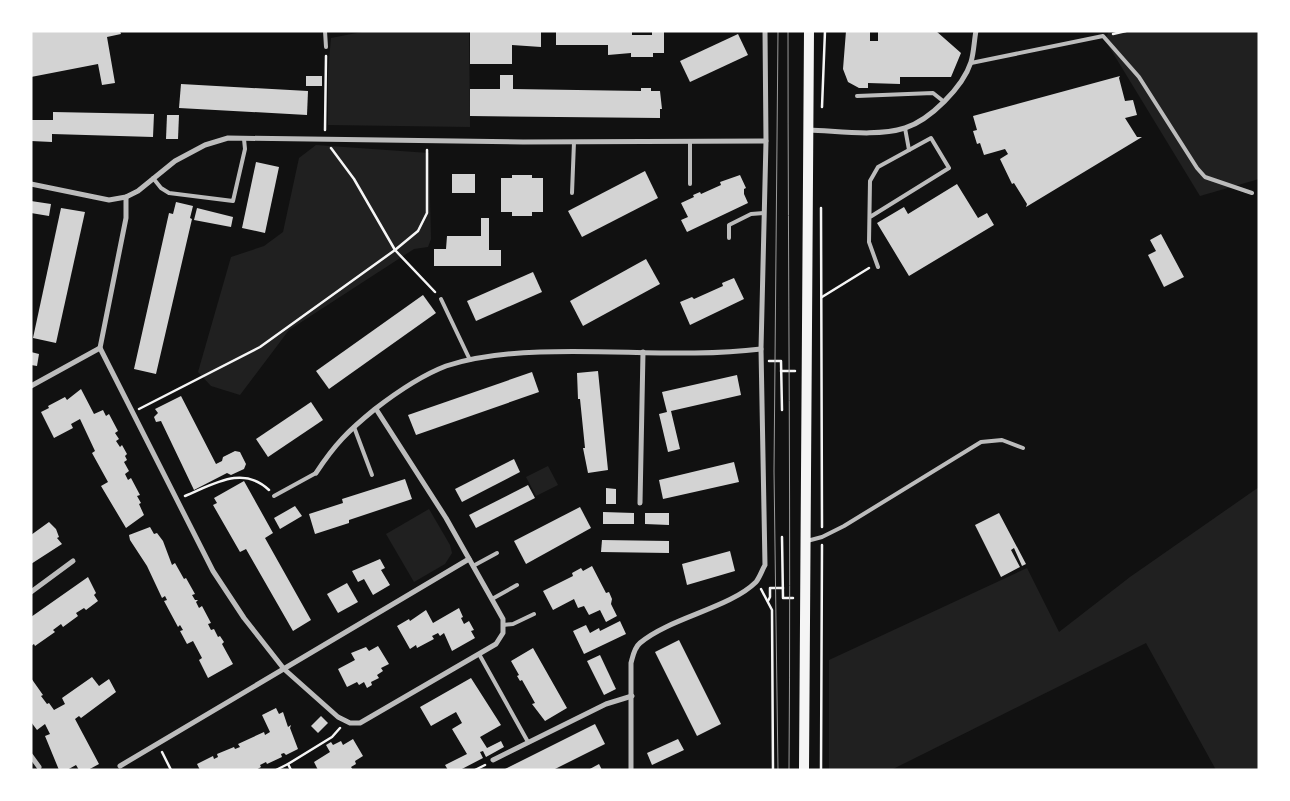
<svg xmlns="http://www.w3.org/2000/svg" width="1290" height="801" viewBox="0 0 1290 801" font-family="'Noto Serif',serif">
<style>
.green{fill:#202020}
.building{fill:#d3d3d3}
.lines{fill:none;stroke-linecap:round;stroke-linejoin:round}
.path{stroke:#f5f5f5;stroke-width:2.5}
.service{stroke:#bcbcbc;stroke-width:4}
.minor{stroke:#bcbcbc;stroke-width:5}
.secondary{stroke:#f5f5f5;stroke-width:10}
.tram{stroke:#9a9a9a;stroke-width:1}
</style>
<rect width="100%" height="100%" fill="#111"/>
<g class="green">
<path d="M367 31H469L470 127 328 125V72L331 38Z"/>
<path d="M1109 31H1259V179L1200 196 1105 40Z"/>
<path d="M316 145 429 153 431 239 428 247 414 249 289 330 240 395 211 386 198 372 231 257 264 246 283 232 299 158Z"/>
<path d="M548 466 558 485 536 496 526 477Z"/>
<path d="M1259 487V770H1216L1146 643 891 770H829V660L1027 568 1059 632 1130 577Z"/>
<path d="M429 509 450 545 452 553 445 564 414 582 386 534Z"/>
</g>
<g class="building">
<path d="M31 31H120L121 34 107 37 115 83 102 85 98 64 31 77Z"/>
<path d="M470 31H541V47L512 45V64H470Z"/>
<path d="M556 31H632V35H652V31H664V53H653V57H631V53L608 55V45H556Z"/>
<path d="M846 31H870V41H878V31H936L961 53 951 77H900V84L868 83V88H859L848 82 843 69Z"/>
<path d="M738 34 748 55 690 82 680 61Z"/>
<path d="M500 75H513V89L641 91V88H651V91H660L662 109H660V118L470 116V89H500Z"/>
<rect x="306" y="76" width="16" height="10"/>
<path d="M1120 76 1119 78 1125 101 1133 100 1137 115 1125 118 1137 137H1142L1026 207 1027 204 1014 183 1012 184 1000 159 1008 154 1005 149 984 155 980 143 977 144 973 131 977 130 973 116Z"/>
<path d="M181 84 308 91 307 115 179 108Z"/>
<path d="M53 112 154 114 153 137 52 134V142L31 141V120H53Z"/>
<path d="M167 115H179L178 139H166Z"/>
<path d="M256 162 279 167 265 233 242 228Z"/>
<path d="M645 171 658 198 582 237 568 211Z"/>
<rect x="452" y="174" width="23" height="19"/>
<path d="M512 175H532V178H543V212H532V216H512V212H501V178H512Z"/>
<path d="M740 175 746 188 744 189V194L748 203 687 232 681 220 688 217 681 203 694 197 693 195 700 192 701 194 721 185 720 182Z"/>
<path d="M957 184 978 218 987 213 994 225 909 276 877 223 904 207 908 214Z"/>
<path d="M31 201 51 204 49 216 31 213Z"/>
<path d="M176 202 193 206 190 218 192 219 156 374 134 369 169 213 173 214Z"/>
<path d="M61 208 85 212 56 343 33 338Z"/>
<path d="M197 208 233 217 231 227 194 220Z"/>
<path d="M481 218H489V250H501V266H434V249H446L447 236H481Z"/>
<path d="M1161 234 1184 277 1164 287 1148 255 1156 251 1150 240Z"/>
<path d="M646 259 660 284 583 326 570 301Z"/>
<path d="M533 272 542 292 476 321 467 301Z"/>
<path d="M734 278 744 299 690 325 680 302 692 297 694 299 723 286 722 283Z"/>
<path d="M423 295 436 313 329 389 316 371Z"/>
<path d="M31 352 39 354 37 366 31 365Z"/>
<path d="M598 371 608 470 588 473 583 448H585L580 399H578L577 373Z"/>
<path d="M532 372 539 392 416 435 408 415Z"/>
<path d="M737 375 741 395 671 411 680 449 668 452 659 414 667 412 662 392Z"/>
<path d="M81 389 94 414 103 410 106 416 109 414 118 431 115 433 119 439 116 441 120 447 122 445 127 454 125 456 127 460 124 462 129 471 125 474 128 480 131 478 140 495 137 496 141 503 139 504 144 515 126 528 101 486 108 482 92 453 95 451 80 419 71 424 73 428 54 438 41 412 49 408 48 406 65 397 67 400Z"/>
<path d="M181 396 216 464 222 461 223 457 235 451 240 452 246 464 244 469 231 475 227 473 194 490 161 421 156 422 154 417 158 413 155 409Z"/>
<path d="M311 402 323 420 268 457 256 439Z"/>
<path d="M514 459 520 472 462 502 455 489Z"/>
<path d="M734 462 739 482 663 499 659 480Z"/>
<path d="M405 479 412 499 349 520V523L315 534 309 514 343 503 342 499Z"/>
<path d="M244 481 273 533 265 538 311 620 293 631 246 549 240 552 213 505 217 503 214 498Z"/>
<path d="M528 485 535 498 476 528 469 515Z"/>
<path d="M606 488 616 489V504H606Z"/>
<path d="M295 506 302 516 280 529 274 518Z"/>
<path d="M580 507 591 528 526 564 514 541Z"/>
<path d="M603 512 634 513V524H603Z"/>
<path d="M645 513H669V525L645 524Z"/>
<path d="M999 513 1026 564 1022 566 1014 548 1011 550 1020 567 1001 577 975 525Z"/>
<path d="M49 522 56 529 59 537 57 538 62 544 31 564V535Z"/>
<path d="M150 527 154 534 157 533 163 541 172 565 175 563 184 579 186 578 195 594 192 595 195 600H198L196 602 199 608 202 606 211 623 208 624 211 630 214 629 218 637 220 636 224 642 222 644 233 664 208 678 199 660 202 658 193 641 187 644 180 631 183 630 180 625 178 627 164 601 167 600 165 596 162 598 147 566 130 540 129 535Z"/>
<path d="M602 540 669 541V553L601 552Z"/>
<path d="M730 551 735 571 687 585 682 564Z"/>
<path d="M380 559 385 568 381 570 390 585 373 595 364 579 358 582 352 571Z"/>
<path d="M592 566 606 593 609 592 612 599 611 604 617 616 606 622 600 610 589 615 584 606 578 608 574 599 553 610 543 591 573 576 572 573 581 568 583 571Z"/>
<path d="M88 577 96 593 94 595 98 601 86 610 84 608 76 613 78 616 63 627 61 624 53 630 55 632 35 646 34 644 31 646V617Z"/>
<path d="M347 583 358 602 338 613 327 594Z"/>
<path d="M459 608 463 617 461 618 464 624 469 621 474 630 471 631 475 638 452 651 444 633 440 636 438 633 432 636 434 639 417 648 416 645 410 649 397 626 409 619 410 621 426 610 433 623Z"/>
<path d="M620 621 626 634 584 654 573 631 586 625 590 633 599 628 600 631Z"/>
<path d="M679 640 721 724 697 736 655 652Z"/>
<path d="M378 646 389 664 381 668 383 671 377 675 379 678 371 682 372 685 367 688 364 682 359 685 357 682 347 687 338 669 355 660 351 653 366 647 369 651Z"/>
<path d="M533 648 567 708 545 721 532 704 535 703 522 680 520 681 517 676 519 675 511 661Z"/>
<path d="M600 655 616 689 604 695 587 661Z"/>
<path d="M92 677 99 686 109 679 116 692 81 718 79 716 75 719 99 764 88 770H79L76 765 67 770H59L45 736 50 734 45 724 37 730 31 722V678L43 695 41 696 47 704 49 703 54 710 65 704 62 698Z"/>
<path d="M471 678 501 725 480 737 487 748 501 741 504 747 486 757 483 751 480 752 483 758 460 770H448L445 765 467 754 452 729 462 723 456 712 431 726 420 707Z"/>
<path d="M276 708 279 714 283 712 288 727 291 725 290 728 298 749 286 755 284 753 281 754 282 757 267 764 266 762 260 765 261 767 256 770H200L197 764 213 756 214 759 218 757 217 754 234 747 235 749 240 747 238 744 264 732 265 735 270 732 262 715Z"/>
<path d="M321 716 328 723 318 733 311 726Z"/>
<path d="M595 724 605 744 553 770H503Z"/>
<path d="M353 739 363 756 355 761 356 764 351 767 353 770H318L314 762 330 752 326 745 331 742 333 745 341 741 343 745Z"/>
<path d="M678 739 684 750 652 765 647 753Z"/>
<path d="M599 764 602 770H588Z"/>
</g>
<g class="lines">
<g class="path">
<path d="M1113 34 1126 31"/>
<path d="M822 107 825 31"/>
<path d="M325 130 326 56"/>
<path d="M427 150V213L418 231 395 250 435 292"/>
<path d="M821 208 822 527"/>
<path d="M822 297 869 268"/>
<path d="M769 361H781L782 410"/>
<path d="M781 371H795"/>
<path d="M139 409 260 347 395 250 354 179 331 148"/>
<path d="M185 496C214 484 243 465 269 490"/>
<path d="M782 537 783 598H793"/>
<path d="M761 589 772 610 773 770"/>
<path d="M768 601 770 597V588H783"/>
<path d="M162 752 171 770"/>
<path d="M276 770 288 764"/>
<path d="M291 770 288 764 332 737 340 728"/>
<path d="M475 770 485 765"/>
<path d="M821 770 822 545"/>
</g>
<g class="service">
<path d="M325 31 326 47"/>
<path d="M971 63 1103 36 1139 77 1197 168 1205 177 1252 193"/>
<path d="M857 96 933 93 943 101"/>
<path d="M905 128 909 150"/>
<path d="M153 178 161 188 169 193 233 201 245 149 244 139"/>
<path d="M690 184V142"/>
<path d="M572 193 574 142"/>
<path d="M870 217 949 168 931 138 878 167 870 181 869 242 878 267"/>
<path d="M729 238V225L751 214 764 213"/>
<path d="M441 299 470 360"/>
<path d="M354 427 372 475"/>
<path d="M274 496 316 473"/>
<path d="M807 541 822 537 844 526 981 442 1002 440 1023 448"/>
<path d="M473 566 497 553"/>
<path d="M492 599 517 585"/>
<path d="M503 625 513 624 534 614"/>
<path d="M479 654 528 742"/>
</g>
<g class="minor">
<path d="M809 130C839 131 876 137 905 128 930 120 963 87 971 62 974 52 974 41 976 31"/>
<path d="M31 184 109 200 126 197 138 191 175 161 205 145 228 138 523 142 766 141"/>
<path d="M126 197V218L100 348 213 571 244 618 284 669 338 717 350 723H360L496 644 503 633V619L446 518 376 409"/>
<path d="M31 386 100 348"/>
<path d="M316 473C335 444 348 431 375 409 397 392 420 376 446 366 476 356 509 353 540 352 613 349 688 358 761 349"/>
<path d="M640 503 643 352"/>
<path d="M31 592 73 561"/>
<path d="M31 756 39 767"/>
<path d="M493 760 606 704 632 696"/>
<path d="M120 766 469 559"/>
<path d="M631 770V663C633 656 634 648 640 643 669 618 730 608 756 582 760 577 762 570 765 565L761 349 766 141 765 31"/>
</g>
<path class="secondary" d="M804 770 809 31"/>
<g class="tram">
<path d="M788 31C788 277 791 524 789 770"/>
<path d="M778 770 774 471 778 31"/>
</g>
</g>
<rect width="1290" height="801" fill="none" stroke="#ffffff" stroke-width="65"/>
</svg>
